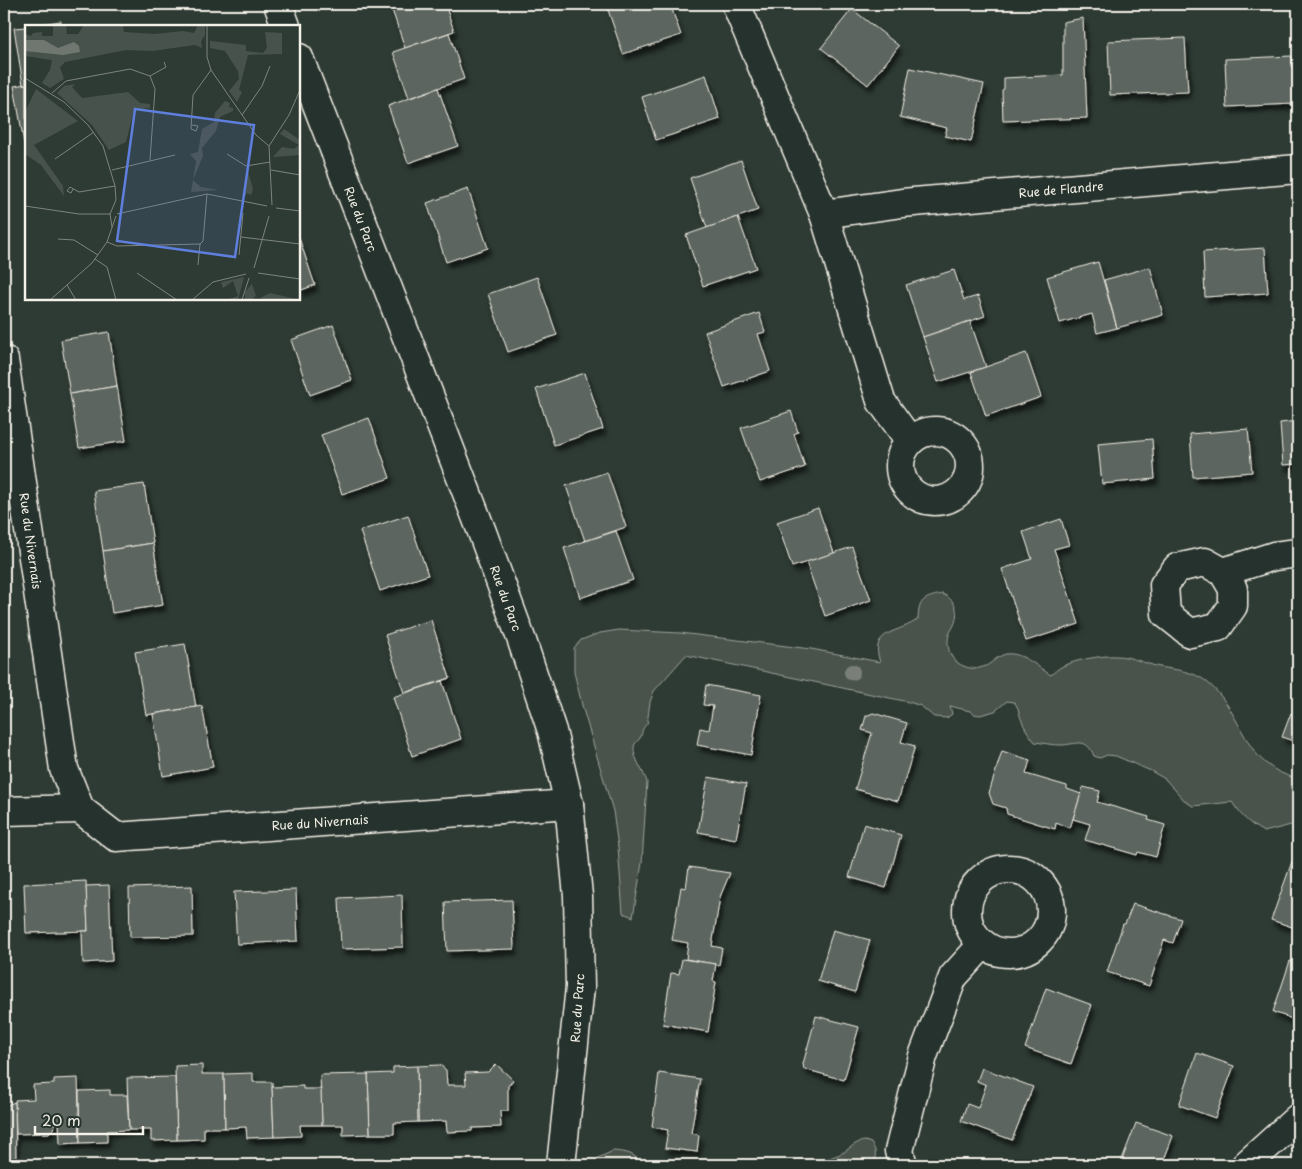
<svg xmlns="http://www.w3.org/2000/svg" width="1302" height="1169" viewBox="0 0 1302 1169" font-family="'Playpen Sans',sans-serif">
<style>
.green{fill:#48524c;stroke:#9ea29a}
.building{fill:#5c655e;stroke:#f4f1e8;filter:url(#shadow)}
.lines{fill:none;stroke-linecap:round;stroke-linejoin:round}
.minor-casing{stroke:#f4f1e8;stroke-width:31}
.tertiary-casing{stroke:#f4f1e8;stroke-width:31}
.minor{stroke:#26332d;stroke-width:28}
.tertiary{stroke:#26332d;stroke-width:28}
.tree{fill:#7a8079}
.labels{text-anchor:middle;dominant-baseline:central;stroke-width:4;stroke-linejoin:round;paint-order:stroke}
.street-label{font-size:12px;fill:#f4f1e8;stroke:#26332d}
.inset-road{fill:none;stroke:#7d847c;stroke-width:1}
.view{fill:#5e7fdd;fill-opacity:0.15;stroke:#5e7fdd;stroke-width:2.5}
.inset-edge{fill:none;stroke:#f4f1e8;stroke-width:2.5}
</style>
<defs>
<filter id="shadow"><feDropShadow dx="3" dy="5.5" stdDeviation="2.5" flood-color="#0009"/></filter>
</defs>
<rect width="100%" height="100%" fill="#2e3b34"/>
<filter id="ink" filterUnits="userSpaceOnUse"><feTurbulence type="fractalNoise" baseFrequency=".02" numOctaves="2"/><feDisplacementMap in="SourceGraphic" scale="10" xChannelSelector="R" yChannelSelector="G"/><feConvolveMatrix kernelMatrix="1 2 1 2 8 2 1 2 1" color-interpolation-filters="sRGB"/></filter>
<g filter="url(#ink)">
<g class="green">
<path d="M942 594C955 599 960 611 954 625 953 628 950 631 949 635 947 642 948 651 952 657 958 666 972 671 983 667 991 665 996 656 1006 654 1023 652 1037 667 1051 675 1054 672 1059 668 1063 666 1075 660 1103 655 1116 656 1131 656 1145 664 1160 667 1176 670 1194 671 1207 682 1247 715 1239 764 1298 779V819L1291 825 1264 832C1249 824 1241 816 1232 802L1193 806 1186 802 1165 779 1151 771 1116 756 1107 755 1100 758 1094 756C1086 736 1076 745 1060 745 1051 745 1044 743 1035 742 1030 736 1025 729 1022 721 1018 713 1020 709 1014 702L1007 701 995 711 980 715 974 714 970 711 950 706 952 714 947 718 934 717 921 706 909 702 686 655 654 691 650 702 647 724C641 729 643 732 640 738 639 740 635 743 635 744 630 754 644 771 647 782L642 863 633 917 623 913 618 847 613 811 583 709 574 672V648L581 640 600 633 619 630 680 633 811 649 880 662C868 629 902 633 918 619 919 600 923 598 942 594Z"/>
<path d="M865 1141 871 1143 875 1150 876 1165H788C800 1156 812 1162 826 1159 832 1157 839 1155 844 1152 852 1147 855 1142 865 1141Z"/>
<path d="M613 1151C629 1152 634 1154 644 1165H595L598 1158Z"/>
</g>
<g class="building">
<path d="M390 4H445L454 31 405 48Z"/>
<path d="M606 4H670L681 35 623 54Z"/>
<path d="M852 9 899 46 868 85 821 48Z"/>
<path d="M1083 18 1087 118 1003 121 1002 90 1004 89V78L1063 75V22Z"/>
<path d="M61 21V26H28Z"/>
<path d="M26 27V84L23 85 14 28Z"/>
<path d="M449 33 464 79 409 98 393 52Z"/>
<path d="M1185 38 1188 92 1110 95 1108 41Z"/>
<path d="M1292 56 1294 104 1227 107 1225 59Z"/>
<path d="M910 68 984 84 971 142 945 136 947 128 900 117Z"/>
<path d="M706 75 720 119 656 140 642 97Z"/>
<path d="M26 84V143H24L14 86Z"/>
<path d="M438 88 458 146 408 163 388 106Z"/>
<path d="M741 160 758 210 707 228 690 178Z"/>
<path d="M468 189 488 248 446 262 427 203Z"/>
<path d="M738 217 756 268 703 286 686 235Z"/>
<path d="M299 238 315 285 299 291Z"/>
<path d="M1265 248 1268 293 1205 297 1203 252Z"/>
<path d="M1098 262 1117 328 1097 333 1092 314 1060 323 1047 277Z"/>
<path d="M1150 267 1163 315 1117 328 1104 280Z"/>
<path d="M954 270 964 300 978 296 985 316 923 337 906 285Z"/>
<path d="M537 277 557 335 508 352 488 294Z"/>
<path d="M759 313 765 332 758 334 770 371 724 387 705 332Z"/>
<path d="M970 321 986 367 938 382 923 337Z"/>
<path d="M333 325 352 380 310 395 291 340Z"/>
<path d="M109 332 117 386 70 394 61 340Z"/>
<path d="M1026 353 1041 397 986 416 971 372Z"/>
<path d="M585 373 603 429 554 445 536 389Z"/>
<path d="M117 386 126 441 79 448 70 394Z"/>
<path d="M791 411 798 432 794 434 805 467 760 482 741 428Z"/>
<path d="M369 418 390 478 342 494 321 435Z"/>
<path d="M1298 421V464L1283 465 1280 423Z"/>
<path d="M1248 429 1252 472 1193 477 1190 434Z"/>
<path d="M1152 439 1155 479 1102 484 1098 444Z"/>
<path d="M607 472 626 527 585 541 566 486Z"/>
<path d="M144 484 153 543 103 551 94 491Z"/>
<path d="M818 508 834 553 792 567 777 522Z"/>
<path d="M408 515 428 575 380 591 360 531Z"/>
<path d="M1061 519 1069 545 1054 549 1079 624 1026 641 1002 569 1032 559 1023 532Z"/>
<path d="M616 531 633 580 580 598 564 548Z"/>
<path d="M153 543 163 605 112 613 103 551Z"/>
<path d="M852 547 871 600 825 616 806 562Z"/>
<path d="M431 620 450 678 404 693 385 635Z"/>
<path d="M185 644 196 707 146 715 135 652Z"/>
<path d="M442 681 461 739 412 756 393 697Z"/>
<path d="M706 685 761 695 751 755 697 745 700 728 709 730 713 706 703 705Z"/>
<path d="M202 706 213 767 163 776 153 714Z"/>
<path d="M873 713 907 723 901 742 915 746 898 801 855 789 872 733 862 730 866 716Z"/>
<path d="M1291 713 1298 716V714V743L1282 737Z"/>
<path d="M1002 751 1030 760 1026 774 1067 786V789L1081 794 1070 828 1056 823 1055 829 1007 814 1006 808 993 804 989 793Z"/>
<path d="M708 777 746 784 736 839 698 832Z"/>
<path d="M1083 787 1100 791 1097 802 1149 817 1148 820 1165 825 1156 857 1138 852 1137 855 1085 840 1090 824 1073 819Z"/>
<path d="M864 824 901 835 886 888 849 877Z"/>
<path d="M1298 845V929L1271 920Z"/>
<path d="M689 867 730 873 720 897 712 946 722 948 719 965 686 959 688 943 672 940 681 887 686 888Z"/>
<path d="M86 881 88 931 26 933 24 884Z"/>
<path d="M109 885 112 961 83 963 82 931H88L86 886Z"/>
<path d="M192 886 193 936 130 937 129 888Z"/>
<path d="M296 890 298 941 237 944 234 892Z"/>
<path d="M402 895 403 947 341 949 339 898Z"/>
<path d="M512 900 514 949 447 951 445 902Z"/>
<path d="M1133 904 1181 919 1173 943 1164 940 1149 986 1107 972 1123 924H1125Z"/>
<path d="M833 930 870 940 855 992 818 981Z"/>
<path d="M682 959 716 964 713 981 716 982 708 1032 663 1024 671 973 679 974Z"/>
<path d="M1290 961 1298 963V1021L1273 1012Z"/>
<path d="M1046 988 1092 1005 1071 1064 1025 1048Z"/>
<path d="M816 1016 859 1027 844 1080 804 1069 803 1064Z"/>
<path d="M1197 1053 1234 1066 1215 1118 1179 1105Z"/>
<path d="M496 1064 513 1080 508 1086V1111H500L501 1127 472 1128V1131L447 1132 446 1121 418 1122 417 1066 440 1065 446 1070 447 1085H466L465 1073 488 1072Z"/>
<path d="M202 1065V1074H224L225 1128H204V1139L177 1140 175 1066Z"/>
<path d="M417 1066 418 1122 394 1123V1134H370L368 1074 393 1073V1067Z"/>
<path d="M982 1068 1033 1087 1012 1140 961 1121 967 1104 978 1108 986 1085 977 1081Z"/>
<path d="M253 1073V1082H272L274 1137 247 1138 246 1127 225 1128 224 1074Z"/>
<path d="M659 1073 700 1079 691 1133 699 1135 697 1152 665 1148 668 1130 652 1127Z"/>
<path d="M368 1074 370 1134 343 1135V1125H322L320 1075Z"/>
<path d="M175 1077 177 1140 151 1141V1130H129L127 1078Z"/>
<path d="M78 1078 80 1143 60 1144 59 1122 54 1123 55 1127 49 1133 16 1134 15 1100 34 1099 33 1085 54 1084V1079Z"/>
<path d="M303 1086V1089H321L322 1125H300L301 1136 274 1137 272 1087Z"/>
<path d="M110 1090V1095H127L129 1130 107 1131V1142L80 1143 79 1091Z"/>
<path d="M15 1102 16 1161 4 1162V1106Z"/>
<path d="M1136 1123 1173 1136 1162 1165H1120Z"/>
</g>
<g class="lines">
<g class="minor-casing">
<g id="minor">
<path d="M736 4 824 214 881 401 910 441"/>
<path d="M824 214 902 203 1298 169"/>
<path d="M4 360 64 769 80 809 116 837 569 804"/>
<circle cx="935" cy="466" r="35"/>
<path d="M1205 562 1223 572 1233 589V606L1218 627 1190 633 1166 614 1164 585 1177 568Z"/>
<path d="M1223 572 1274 556 1298 553"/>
<path d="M4 811 80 809"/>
<circle cx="1009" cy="911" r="42"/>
<path d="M903 1165 899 1151 923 1056 953 977 983 944"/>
<path d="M1246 1165 1298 1118"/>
</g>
</g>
<g class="tertiary-casing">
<g id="tertiary">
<path d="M278 4 286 26"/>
<path d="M299 58 482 532 522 641 552 731 569 804 578 896 580 987 561 1165"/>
</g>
</g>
<use href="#minor" class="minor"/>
<use href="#tertiary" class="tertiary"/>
</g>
<circle class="tree" cx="852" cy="672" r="8"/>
</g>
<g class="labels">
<g class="street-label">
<text transform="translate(1061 189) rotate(-5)">Rue de Flandre</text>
<text transform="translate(361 219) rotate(69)">Rue du Parc</text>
<text transform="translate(31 541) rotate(82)">Rue du Nivernais</text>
<text transform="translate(506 598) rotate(70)">Rue du Parc</text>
<text transform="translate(320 822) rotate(-4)">Rue du Nivernais</text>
<text transform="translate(577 1008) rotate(-86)">Rue du Parc</text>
</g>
</g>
<g transform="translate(25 25)">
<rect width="275" height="275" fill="#2e3b34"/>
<path d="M28 0H41L42 9H53L59 0H98L99 7 130 9 158 6 169 8 173 0H180V10L176 16 177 23 170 20 127 26 101 25 40 37 35 42 39 54 25 63 17 58 25 45 27 35 0 31V9L6 11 8 8 17 7V11H28ZM240 7 257 8V29L223 30 214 65 217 67 212 77 204 66 214 54 213 46 200 26 185 23V16L221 20V26L238 28 242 23ZM50 59 47 62 57 73 103 67 115 78 125 79V83L109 85 101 117 84 125 67 100 32 68 39 61ZM11 64 53 96 9 120 38 161 39 171 16 140 0 129V87ZM200 76 205 78 204 82 208 83V86L195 92 191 106 177 123 178 131 168 155 176 162 194 165 166 167 171 136 165 129 173 127 177 104 189 97 190 88ZM259 104 275 115V130L248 132 257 122 269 124 274 120 255 109ZM222 143 228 164 226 170 222 168 220 172 217 170 221 166ZM219 252 213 275H201L213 271 208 256 198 263 196 257ZM227 259 231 271 226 275H243L235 273 245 268 275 275H220V267Z" fill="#48524c"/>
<path d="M0 15H19L33 23 49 17 54 21 55 27 38 30 0 26Z" fill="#6f7770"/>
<path class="inset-road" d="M182 0V32L186 45 231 110 244 121M125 51 141 42 139 37M0 53 39 77 63 100 78 121 90 161 91 175 85 189 87 202M27 68 41 56 105 44 125 51 130 64 125 135M217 90 237 61 245 41M167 100 173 101 171 106 166 104 168 70 186 45M202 129 221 141 245 137M30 134 69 107M87 145 150 130M246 145 275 150M48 164 46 168 42 166 45 162 54 167 90 161M247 180 244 121 264 90 275 65M0 181 54 189H85M251 183 275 186M92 189 182 169 242 181M216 212 275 219M33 214 49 215 73 230M82 217 92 221 175 219 178 216 182 169M214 230 218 188M70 234 82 242 91 275M173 240 175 219M229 243 244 191M112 248 152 275M233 248 275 254M42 260 51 275M25 275 67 238 82 217 91 191M167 275 188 257 221 249M217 275 224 253"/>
<path class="view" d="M110 84 229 100 210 232 92 216Z"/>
<rect width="275" height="275" class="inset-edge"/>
</g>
<rect width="1302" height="1169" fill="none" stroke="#26332d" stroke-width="20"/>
<rect x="10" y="10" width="1282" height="1149" fill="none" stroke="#f4f1e8" stroke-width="2" filter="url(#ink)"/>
<path d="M35 1126v8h108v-8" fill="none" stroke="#f4f1e8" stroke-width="2.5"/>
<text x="42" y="1126" font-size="15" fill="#f4f1e8" stroke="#26332d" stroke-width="4" paint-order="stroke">20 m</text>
</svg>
